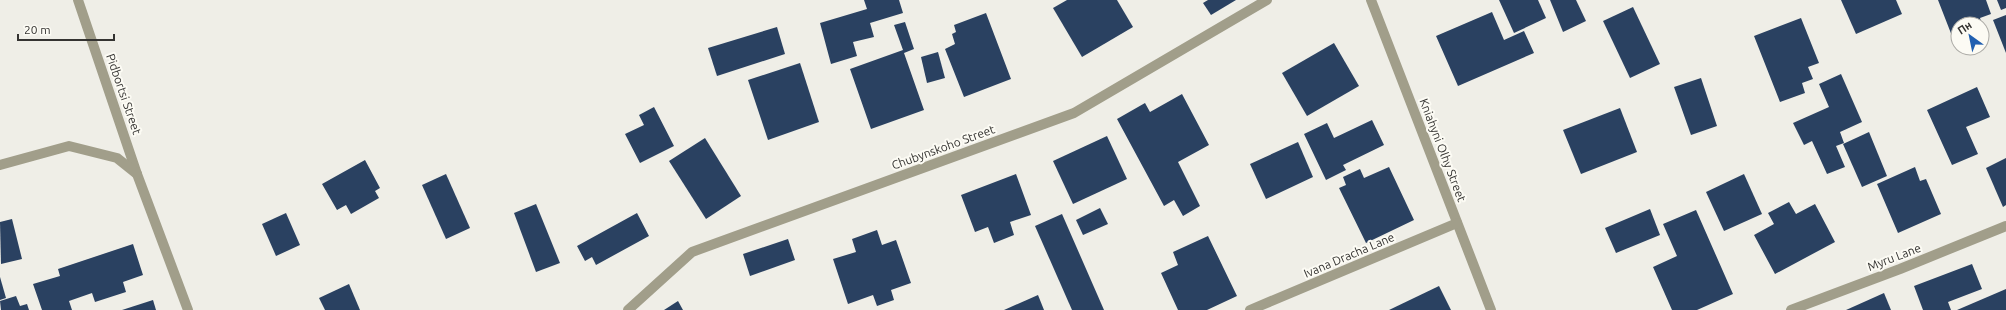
<svg xmlns="http://www.w3.org/2000/svg" width="2006" height="310" viewBox="0 0 2006 310" font-family="Ubuntu,sans-serif">
<style>
.building{fill:#2a4161}
.lines{fill:none;stroke-linecap:round;stroke-linejoin:round}
.minor{stroke:#a19e8a;stroke-width:10}
.labels{text-anchor:middle;dominant-baseline:central;stroke-width:4;stroke-linejoin:round;paint-order:stroke}
.street-label{font-size:12px;fill:#343331;stroke:#fcfbf4}
</style>
<rect width="100%" height="100%" fill="#efeee7"/>
<g class="building">
<path d="M864 0H899L903 13 870 23 874 37 853 42 857 56 831 64 820 23 867 9Z"/>
<path d="M1067 0H1117L1133 27 1082 57 1053 8Z"/>
<path d="M1208 0H1236L1211 15 1203 3Z"/>
<path d="M1499 0H1538L1546 18 1514 33Z"/>
<path d="M1550 0H1576L1586 21 1563 32Z"/>
<path d="M1841 0H1896L1902 14 1856 34Z"/>
<path d="M1938 0H1986L1991 14 1980 18 1982 24H1958V33L1952 36Z"/>
<path d="M1997 0H2006V8L2001 10Z"/>
<path d="M1633 7 1660 64 1630 78 1603 21Z"/>
<path d="M1492 12 1504 40 1524 31 1534 53 1458 86 1436 36Z"/>
<path d="M986 13 1011 79 964 97 945 49 955 44 952 34 956 32 954 25Z"/>
<path d="M2006 15V53L1993 20Z"/>
<path d="M1801 18 1819 63 1808 67 1813 79 1802 83 1805 93 1780 102 1754 36Z"/>
<path d="M905 22 914 49 904 53 924 110 871 129 850 69 903 50 894 25Z"/>
<path d="M777 27 785 54 717 76 708 48Z"/>
<path d="M1334 43 1359 86 1307 116 1282 73Z"/>
<path d="M938 52 945 78 927 83 921 57Z"/>
<path d="M800 63 819 122 768 140 748 80Z"/>
<path d="M1841 74 1862 122 1840 132 1844 143 1836 146 1845 167 1827 174 1812 141 1804 145 1793 123 1829 107 1819 84Z"/>
<path d="M1701 78 1717 126 1691 135 1674 87Z"/>
<path d="M1977 87 1990 117 1966 127 1978 154 1952 165 1927 110Z"/>
<path d="M1182 94 1209 145 1178 162 1200 206 1183 216 1174 200 1164 206 1117 119 1145 103 1150 112Z"/>
<path d="M654 107 674 146 640 163 625 134 644 125 639 115Z"/>
<path d="M1620 108 1637 152 1581 174 1563 130Z"/>
<path d="M1372 120 1384 145 1343 165 1346 170 1326 180 1304 134 1327 123 1334 138Z"/>
<path d="M1869 132 1887 176 1862 187 1843 144Z"/>
<path d="M1107 136 1127 179 1073 204 1053 161Z"/>
<path d="M705 138 741 196 706 219 669 161Z"/>
<path d="M1298 142 1313 177 1266 199 1250 164Z"/>
<path d="M2006 158V205L2003 207 1986 168Z"/>
<path d="M365 160 380 188 375 191 379 198 351 214 346 205 337 210 322 184Z"/>
<path d="M1389 167 1414 220 1366 243 1339 188 1346 185 1343 177 1360 169 1364 178Z"/>
<path d="M1915 167 1920 181 1926 179 1941 214 1898 233 1877 184Z"/>
<path d="M446 174 470 228 446 239 422 185Z"/>
<path d="M1016 174 1031 215 1010 222 1014 235 994 243 988 227 975 232 961 195Z"/>
<path d="M1744 174 1762 214 1724 231 1706 192Z"/>
<path d="M1789 202 1796 214 1815 204 1835 242 1775 274 1754 235 1774 224 1768 213Z"/>
<path d="M536 204 560 263 536 272 514 213Z"/>
<path d="M1100 208 1108 224 1083 235 1076 220Z"/>
<path d="M1650 209 1660 235 1616 253 1605 228Z"/>
<path d="M1696 210 1733 294 1697 310H1672L1653 267 1677 256 1663 224Z"/>
<path d="M286 213 300 245 276 256 262 224Z"/>
<path d="M637 213 649 236 596 265 592 257 585 261 577 246Z"/>
<path d="M1062 214 1104 310H1072L1035 226Z"/>
<path d="M12 219 22 259 1 264 0 222Z"/>
<path d="M877 230 882 245 896 240 911 283 891 290 894 300 877 306 873 295 848 304 833 259 856 252 852 239Z"/>
<path d="M1208 236 1237 296 1207 310H1178L1161 273 1178 265 1173 252Z"/>
<path d="M788 239 795 260 750 276 743 254Z"/>
<path d="M133 244 143 275 123 282 126 292 95 302 92 293 69 301 72 310H42L33 284 60 276 58 269Z"/>
<path d="M1972 264 1982 289 1948 302 1951 310H1923L1914 286Z"/>
<path d="M0 277 6 298 0 300Z"/>
<path d="M349 284 360 310H325L319 298Z"/>
<path d="M1439 286 1451 310H1389Z"/>
<path d="M2006 289V310H1957Z"/>
<path d="M1884 293 1891 310H1846Z"/>
<path d="M1038 295 1044 310H1004Z"/>
<path d="M16 296 20 306 27 304 29 310H1L0 301Z"/>
<path d="M153 300 156 310H122Z"/>
<path d="M678 301 683 310H664Z"/>
</g>
<g class="lines">
<g class="minor">
<path d="M78 0 137 174 188 310"/>
<path d="M1371 0 1491 310"/>
<path d="M0 165 69 146 117 158 137 174"/>
<path d="M628 310 692 252 1074 113 1267 0"/>
<path d="M1250 310 1457 223"/>
<path d="M1791 310 1900 269 2006 226"/>
</g>
</g>
<g class="labels">
<g class="street-label">
<text transform="translate(124 94) rotate(71)">Pidbortsi Street</text>
<text transform="translate(943 147) rotate(-20)">Chubynskoho Street</text>
<text transform="translate(1443 150) rotate(69)">Kniahyni Olhy Street</text>
<text transform="translate(1349 255) rotate(-23)">Ivana Dracha Lane</text>
<text transform="translate(1894 257) rotate(-21)">Myru Lane</text>
</g>
</g>
<g transform="translate(1970 36) rotate(327)"><circle r="19" fill="#fcfbf4" stroke="#acaba6"/>
<path d="M0-3L7 15L0 10L-7 15Z" fill="#205fb0"/>
<text y="-6" font-size="11" font-weight="bold" text-anchor="middle" fill="#343331">Пн</text>
</g>
<path d="M18 34v6h96v-6" fill="none" stroke="#343331" stroke-width="2"/>
<text x="24" y="34" font-size="12" fill="#343331" stroke="#fcfbf4" stroke-width="3" paint-order="stroke">20 m</text>
</svg>
